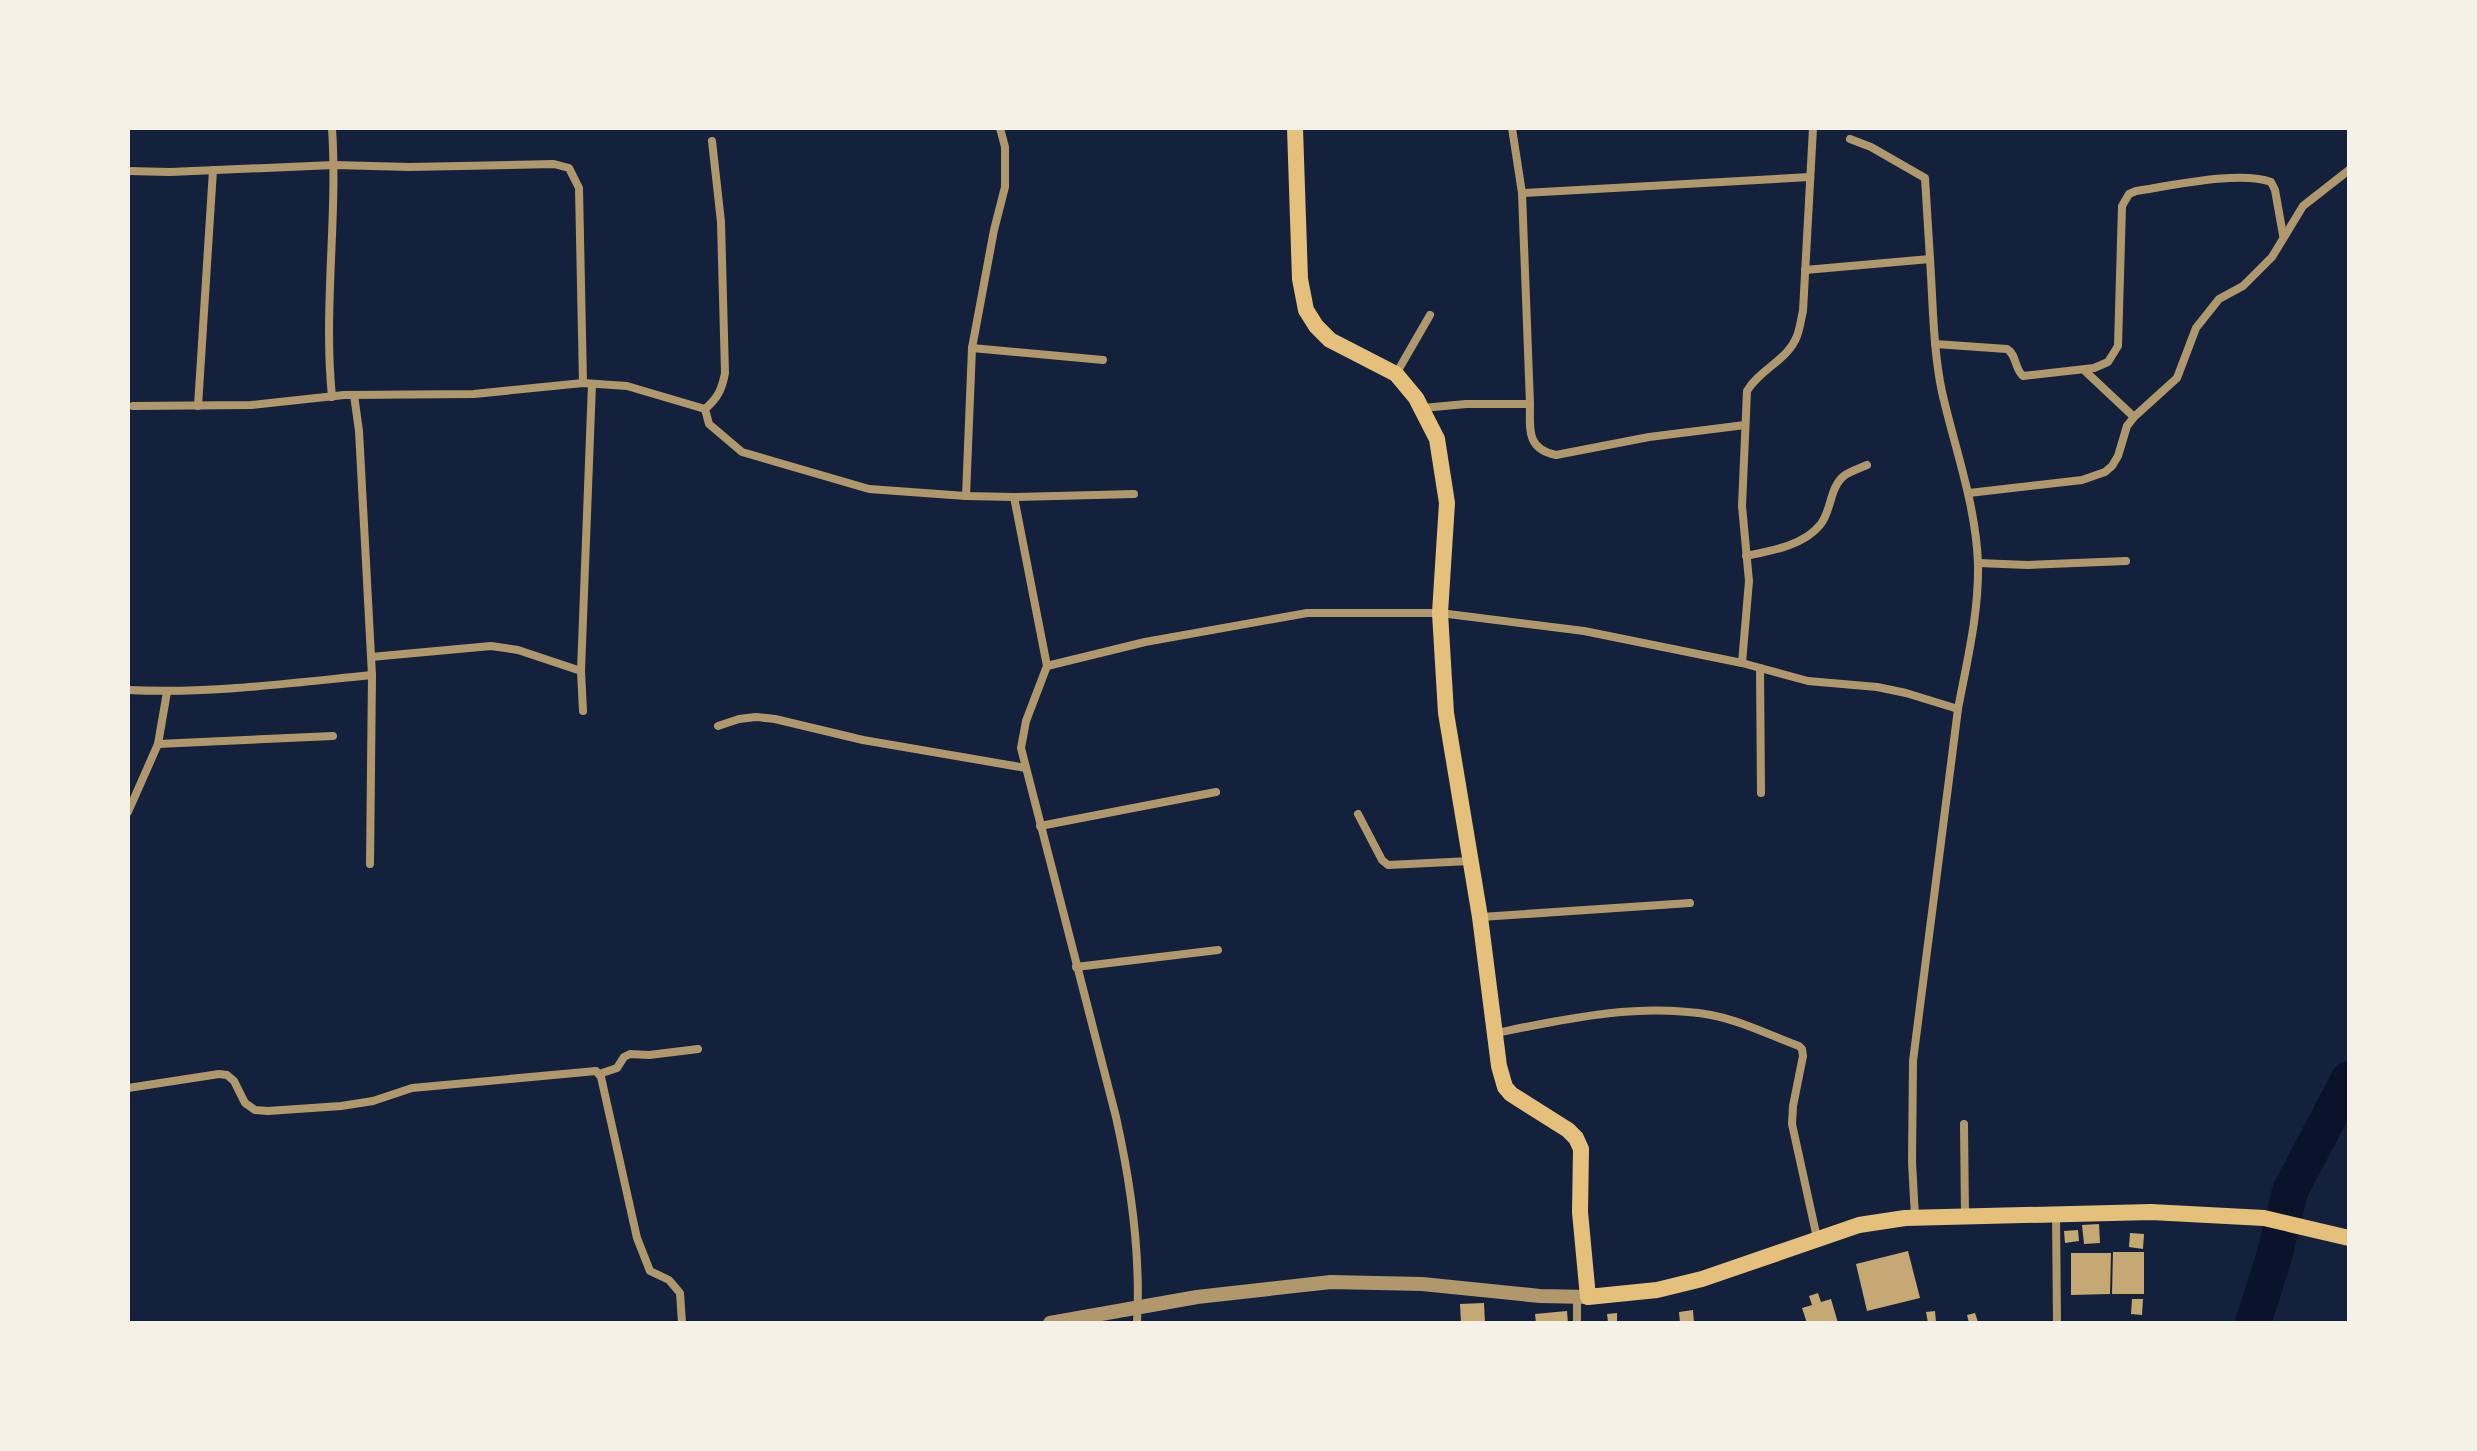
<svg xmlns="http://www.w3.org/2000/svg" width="2477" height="1451" viewBox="0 0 2477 1451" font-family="Roboto,sans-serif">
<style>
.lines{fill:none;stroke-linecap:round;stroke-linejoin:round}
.river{stroke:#0b132b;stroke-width:36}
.building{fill:#c6a872}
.minor{stroke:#b1986c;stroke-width:8}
.tertiary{stroke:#b1986c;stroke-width:14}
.secondary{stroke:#e5c07b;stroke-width:16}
</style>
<rect width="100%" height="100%" fill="#14213d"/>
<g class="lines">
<path class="river" d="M2253 1323 2274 1257 2290 1191 2349 1079"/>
</g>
<g class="building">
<path d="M2099 1224 2100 1243 2084 1244 2082 1225Z"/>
<path d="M2078 1230 2079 1241 2065 1243 2064 1231Z"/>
<path d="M2130 1233 2144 1234 2143 1249 2129 1247Z"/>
<path d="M1908 1251 1920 1298 1867 1311 1856 1264Z"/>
<path d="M2113 1252H2144V1294H2112Z"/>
<path d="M2071 1253H2111L2110 1294 2071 1295Z"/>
<path d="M1818 1293 1821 1302 1831 1299 1838 1323H1807L1802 1308 1812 1305 1809 1296Z"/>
<path d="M2132 1299H2143L2142 1315 2131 1314Z"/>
<path d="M1484 1303 1485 1323H1461L1460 1304Z"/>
<path d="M1693 1310 1694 1323H1680L1679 1312Z"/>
<path d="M1567 1311 1568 1323H1536L1535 1314Z"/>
<path d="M1935 1311 1936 1322 1928 1323 1926 1312Z"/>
<path d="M1617 1313V1322H1608L1607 1314Z"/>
<path d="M1975 1313 1978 1322 1969 1323 1967 1315Z"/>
</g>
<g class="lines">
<g class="minor">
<path d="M332 128C338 218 323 307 332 397"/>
<path d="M1850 139 1871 147 1925 178 1930 259"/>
<path d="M712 141 721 222 725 373C722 389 718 398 705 409L709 424 742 452 869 489 966 496 1014 497 1047 666 1145 642 1307 613H1440L1584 631 1742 663 1808 681 1877 687 1906 693 1958 709C1967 661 1979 613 1978 564 1976 505 1955 449 1942 392 1933 349 1933 303 1930 259L1805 270"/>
<path d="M128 171 170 172 334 165 410 167 554 164 569 168 579 188 583 383"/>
<path d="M1522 193 1810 177"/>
<path d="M1935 344 2007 349C2017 355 2014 368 2023 376L2094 368 2108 362 2118 346 2122 206 2129 194 2136 191C2169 186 2241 170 2271 182L2275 190 2283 235"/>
<path d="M972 348 1103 360"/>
<path d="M2084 370 2134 417"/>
<path d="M1396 374 1430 315"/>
<path d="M354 395 359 431 372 675 370 864"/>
<path d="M1530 404C1530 429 1526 449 1556 455L1649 437 1745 425"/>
<path d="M133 406 251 405 344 395 474 394 583 383 627 386 705 409"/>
<path d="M198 406 213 170"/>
<path d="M1423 408 1466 404H1530L1522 193 1512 128"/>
<path d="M1969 493 2082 480 2105 472 2112 466 2118 456 2127 426 2134 417 2177 378 2196 328 2219 299 2243 286 2272 257 2303 206 2349 170"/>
<path d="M966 496 972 348 994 230 1005 187V147L1000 128"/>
<path d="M1014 497 1134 494"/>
<path d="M1746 556C1770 551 1803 546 1820 525 1832 511 1829 487 1845 475 1851 471 1860 468 1867 465"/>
<path d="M1978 563 2028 565 2126 561"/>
<path d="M371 657 491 646 518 650 581 671 583 711"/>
<path d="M1742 663 1749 581 1742 506 1747 391C1760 369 1788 360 1797 336 1800 328 1801 319 1803 311L1813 128"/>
<path d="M1047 666 1026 721 1021 748 1116 1117C1131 1184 1141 1254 1137 1323"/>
<path d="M1760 668 1761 793"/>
<path d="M581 671 592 384"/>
<path d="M128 690C210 694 291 683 372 675"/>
<path d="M718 726 739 719 756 717 775 719 863 740 1026 768"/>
<path d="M158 744 333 736"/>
<path d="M128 812 158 744 167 692"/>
<path d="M1358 814 1382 860 1388 865 1470 861"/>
<path d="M1040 826 1216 792"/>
<path d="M1481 917 1690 903"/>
<path d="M1076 967 1218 950"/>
<path d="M1496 1033C1565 1019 1640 1002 1711 1015 1742 1021 1769 1035 1799 1046L1802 1049 1803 1056 1793 1106 1792 1124 1817 1238"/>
<path d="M599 1074 617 1068 624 1057 630 1054 649 1055 698 1049"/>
<path d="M128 1088 219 1074 227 1075 234 1081 245 1103 255 1110 268 1111 341 1106 373 1101 412 1088 596 1071 601 1077 637 1238 650 1271 669 1280 680 1293 682 1323"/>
<path d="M1964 1124 1965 1216"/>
<path d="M2056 1214 2057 1323"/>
<path d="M1915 1217 1912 1162 1913 1061 1958 709"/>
<path d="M1577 1297V1323"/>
</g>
<path class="tertiary" d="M1050 1323 1197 1297 1331 1282 1422 1284 1540 1296 1588 1297"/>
<path class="secondary" d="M1295 128 1300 279 1306 310 1316 326 1330 340 1396 374 1416 398 1437 439 1447 503 1440 613 1446 713 1480 917 1499 1066 1505 1087 1511 1094 1568 1130 1576 1138 1581 1149 1580 1212 1588 1297 1657 1290 1702 1279 1859 1225 1905 1218 2151 1212 2264 1218 2349 1238"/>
</g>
<rect width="2477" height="1451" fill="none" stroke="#f6f1e7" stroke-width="260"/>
</svg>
